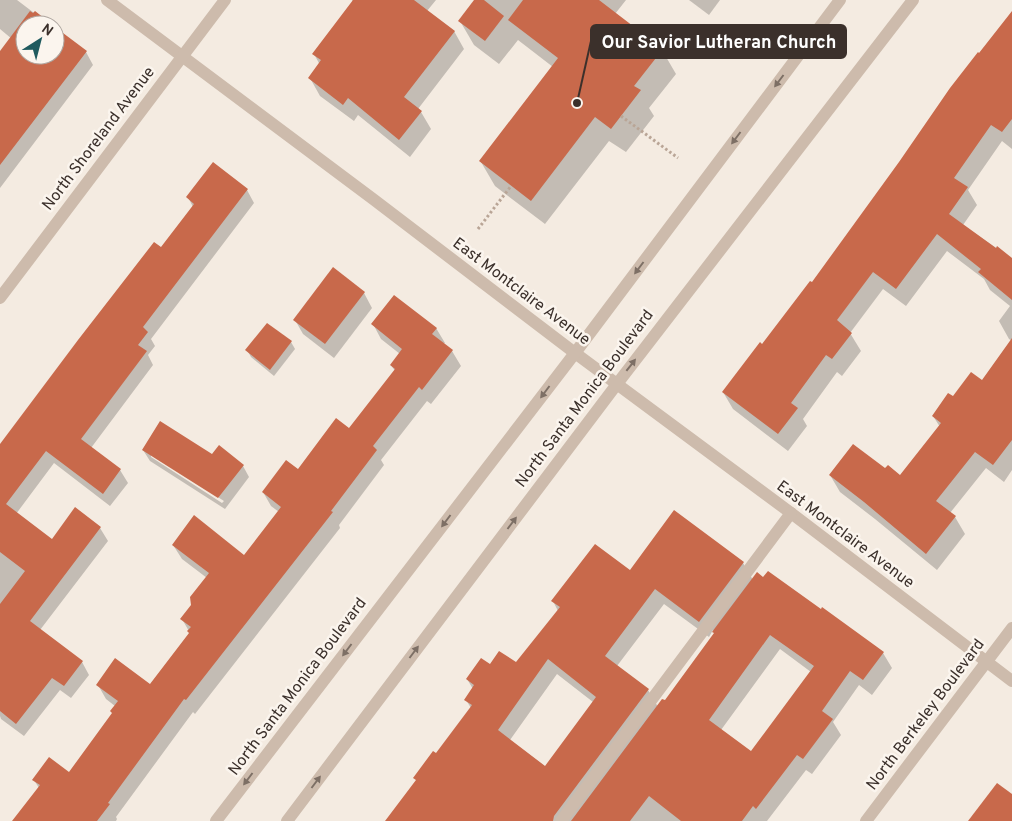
<svg xmlns="http://www.w3.org/2000/svg" width="1012" height="821" viewBox="0 0 1012 821" font-family="Overpass,sans-serif">
<style>
.shadow{fill:#0003;fill-rule:evenodd}
.building{fill:#c8694b;fill-rule:evenodd}
.lines{fill:none;stroke-linecap:round;stroke-linejoin:round}
.path{stroke:#b9a596;stroke-width:3;stroke-dasharray:2.5 2.5;stroke-linecap:butt}
.minor{stroke:#cdbbac;stroke-width:12}
.oneway{fill:#7d6f65}
.labels{text-anchor:middle;dominant-baseline:central;stroke-width:5;stroke-linejoin:round;paint-order:stroke}
.street-label{font-size:16px;fill:#3b302b;stroke:#fbf5ee}
.leader{fill:none;stroke:#3b302b;stroke-width:2}
.callout-dot{fill:#3b302b;stroke:#fbf5ee;stroke-width:2}
.callout{fill:#3b302b;stroke:#3b302b;stroke-width:2}
.callout-label{font-size:18px;text-anchor:middle;font-weight:bold;fill:#fff}
</style>
<rect width="100%" height="100%" fill="#f4ebe1"/>
<g class="shadow">
<path d="M0 0H17L50 25H25V55H55V29L86 52 93 65 0 188V55L12 39 0 29Z"/>
<path d="M352 0H436L427 11 454 31 464 49 418 109 421 112 431 129 410 157 358 115 354 121 320 96 310 78 320 65 314 54 353 2Z"/>
<path d="M476 0H626L615 14 662 50 676 74 649 108 654 116 626 152 609 141 545 224 495 186 481 162 553 67 518 40 499 64 474 45 460 21Z"/>
<path d="M689 0H720L709 15Z"/>
<path d="M1012 13V149L1002 141 968 190 977 205 963 225 1012 259V470L1004 482 986 468 950 513 955 517 965 534 937 570 875 519 840 492 830 475 886 470 901 476 940 427 933 416 953 398 982 382 1012 341 1009 339 999 321 1010 306 990 290 984 279 947 251 906 306 883 289 850 333 861 351 842 376 837 372 803 419 807 426 788 451 733 409 723 392 762 346 812 283Z"/>
<path d="M247 190 254 203 151 339 155 346 148 355 153 365 91 448 120 470 128 483 110 506 54 463 16 514 52 540 100 528 108 541 40 630 82 662 89 675 71 698 60 690 24 736 1 719 0 716V446L161 249 193 207 188 197Z"/>
<path d="M364 293 372 308 334 358 303 334 295 320Z"/>
<path d="M373 324 436 328 445 343 443 344 452 351 461 366 431 404 427 401 381 460 384 465 339 525 340 528 195 714 193 712 116 817 117 819 116 821H13L39 788 34 780 69 774 113 714 115 706 106 699 98 685H150L190 633 182 619 192 605 207 578 182 559 173 545 245 557 279 512 271 506 263 492 298 471 349 430 395 371 391 365 400 354 381 339Z"/>
<path d="M291 342 295 349 274 376 251 357 247 350Z"/>
<path d="M143 450 243 466 249 477 225 509 150 461ZM151 454 224 501 222 503 151 457Z"/>
<path d="M743 563 753 580 883 653 892 668 872 695 859 685 833 722 841 735 812 774 806 770 767 821H387L417 782 415 778 436 755 471 708 466 700 473 689 467 679 490 666 516 664 558 611 553 601 630 572ZM664 604 709 637 713 630 715 633 665 702 658 707 648 690 617 666ZM780 649 811 672 751 753 721 730ZM557 674 593 702 546 767 510 740Z"/>
</g>
<g class="building">
<path d="M353 0H414L455 31 404 97 422 111 399 140 348 98 343 105 308 78 321 60 312 54Z"/>
<path d="M474 0H484L504 16 485 41 458 21Z"/>
<path d="M523 0H599L663 49 634 86 641 90 611 129 595 117 531 201 479 161 558 58 508 20Z"/>
<path d="M30 11 33 13 35 11 53 25H25V55H55V27L87 51 0 165V51Z"/>
<path d="M1012 11V119L1002 132 991 125 954 178 968 187 949 214 996 248 997 246 1012 258V300L978 272 981 269 937 234 896 289 873 272 837 320 852 333 832 359 826 355 791 403 798 408 778 434 722 392 760 342 762 344 810 281 812 282 899 162 950 88 978 52 979 53Z"/>
<path d="M213 162 248 189 143 327 148 332 138 345 147 351 81 439 121 469 103 494 46 451 6 504 52 539 75 507 101 527 30 621 83 661 64 686 52 678 16 724 0 711V604L25 571 0 552V444L78 340 154 242 161 247 194 204 186 197Z"/>
<path d="M333 267 365 292 325 344 293 320Z"/>
<path d="M394 295 437 328 432 334 453 350 422 390 419 387 373 446 377 450 331 511 333 512 186 700 184 699 108 803 110 804 97 821H12L40 785 32 780 49 757 69 772 112 713 110 711 118 701 96 685 115 658 150 684 189 633 187 631 191 627 180 619 191 605 190 597 209 573 172 545 194 515 244 555 281 507 262 492 286 460 298 469 336 418 349 428 395 369 390 365 402 349 371 324Z"/>
<path d="M267 323 292 341 270 370 245 350Z"/>
<path d="M1012 338V440L993 465 975 452 936 501 956 516 926 554 864 502 829 475 853 444 885 468 888 465 900 475 941 423 932 416 948 393 953 396 971 372 982 380Z"/>
<path d="M160 421 212 454 219 445 244 465 218 498 142 450Z"/>
<path d="M674 510 744 562 699 622 655 589 605 656 649 689 554 816 553 821H385L416 780 413 778 433 751 436 753 472 705 464 700 474 685 466 679 481 658 490 664 499 651 516 662 560 607 551 601 595 544 630 570ZM548 659 596 697 545 766 498 730Z"/>
<path d="M768 571 821 609 822 607 884 652 863 680 850 671 822 711 833 719 803 759 797 755 756 809 753 806 742 821H681L649 796 630 821H571L662 699 665 700 714 633 712 632 757 572 763 577ZM770 635 814 666 751 751 709 720Z"/>
<path d="M997 783 1012 794V821H968Z"/>
</g>
<g class="lines">
<g class="path">
<path d="M621 116 678 158"/>
<path d="M478 229 511 186"/>
</g>
<g class="minor">
<path d="M107 0 373 199 575 353 791 513 1012 681"/>
<path d="M0 298 225 0"/>
<path d="M216 821 575 353 840 0"/>
<path d="M287 821 617 384 913 0"/>
<path d="M561 821 791 513"/>
<path d="M866 821 1012 628"/>
</g>
</g>
<defs><path id="oneway-solid" d="M-6-.8H1V-3.2L6.5 0L1 3.2V.8H-6Z" transform="scale(1.25)"/></defs>
<g class="oneway">
<use href="#oneway-solid" transform="translate(779 81) rotate(127)"/>
<use href="#oneway-solid" transform="translate(736 138) rotate(127)"/>
<use href="#oneway-solid" transform="translate(639 268) rotate(127)"/>
<use href="#oneway-solid" transform="translate(631 365) rotate(-52)"/>
<use href="#oneway-solid" transform="translate(545 392) rotate(127)"/>
<use href="#oneway-solid" transform="translate(446 521) rotate(127)"/>
<use href="#oneway-solid" transform="translate(512 523) rotate(-53)"/>
<use href="#oneway-solid" transform="translate(347 650) rotate(127)"/>
<use href="#oneway-solid" transform="translate(414 652) rotate(-53)"/>
<use href="#oneway-solid" transform="translate(248 779) rotate(127)"/>
<use href="#oneway-solid" transform="translate(316 782) rotate(-53)"/>
</g>
<g class="labels">
<g class="street-label">
<text transform="translate(99 139) rotate(-53)">North Shoreland Avenue</text>
<text transform="translate(521 292) rotate(37)">East Montclaire Avenue</text>
<text transform="translate(585 399) rotate(-53)">North Santa Monica Boulevard</text>
<text transform="translate(845 535) rotate(37)">East Montclaire Avenue</text>
<text transform="translate(298 687) rotate(-53)">North Santa Monica Boulevard</text>
<text transform="translate(926 715) rotate(-53)">North Berkeley Boulevard</text>
</g>
</g>
<path class="leader" d="M577 103L591 41"/>
<circle class="callout-dot" cx="577" cy="103" r="5"/>
<rect class="callout" x="591" y="25" width="255" height="33" rx="5"/>
<g class="callout-label">
<text x="719" y="48">Our Savior Lutheran Church</text>
</g>
<g transform="translate(40 40) rotate(36)"><circle r="24" fill="#fbf5ee" stroke="#aea6a0"/>
<path d="M0-4L9 19L0 12L-9 19Z" fill="#1f5a5e"/>
<text y="-8" font-size="14" font-weight="bold" text-anchor="middle" fill="#3b302b">N</text>
</g>
</svg>
